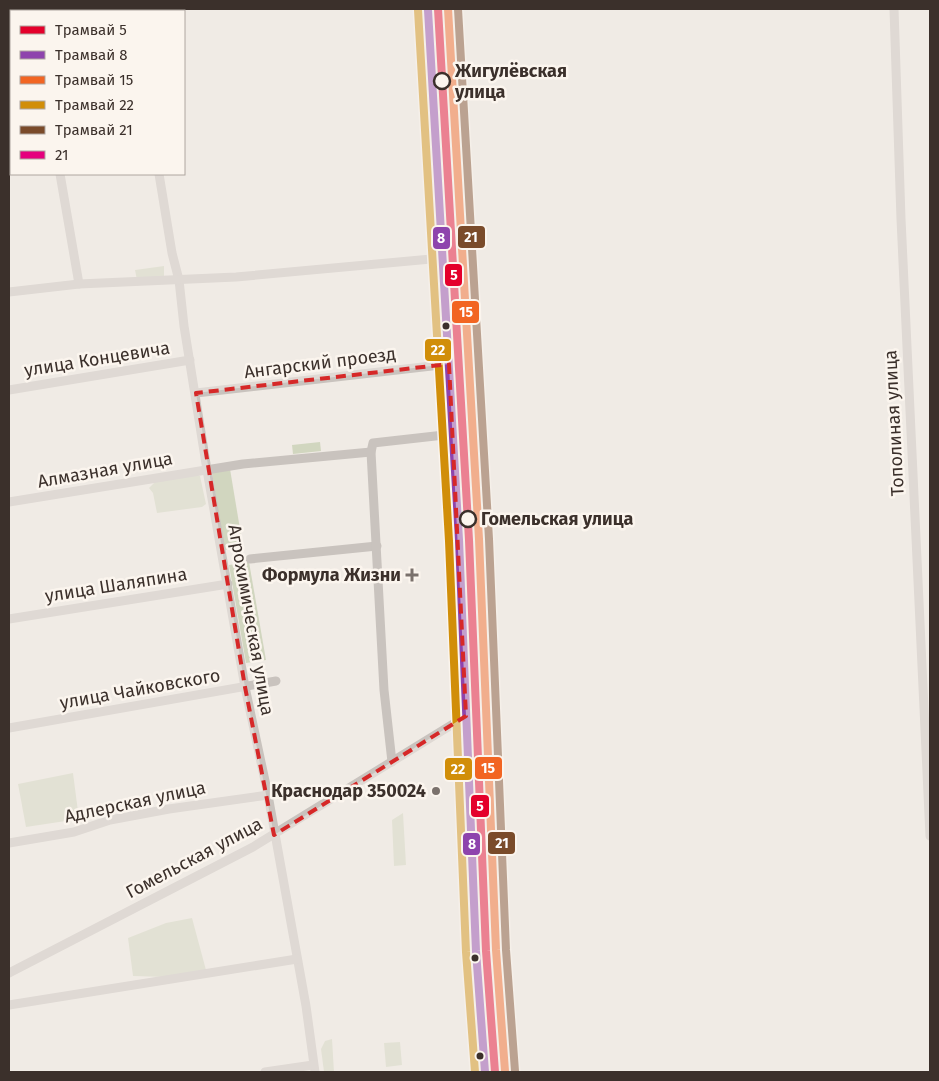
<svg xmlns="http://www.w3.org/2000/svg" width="939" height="1081" viewBox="0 0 939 1081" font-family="'Fira Sans',sans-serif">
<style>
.green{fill:#d1d6bf}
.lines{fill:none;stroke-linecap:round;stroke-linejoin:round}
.minor{stroke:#c9c3be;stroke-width:9}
.bus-1-casing{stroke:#fbf5ee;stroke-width:11}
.bus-1{stroke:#e5007d;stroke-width:8}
.tram-1-casing{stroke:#fbf5ee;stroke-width:11}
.tram-2-casing{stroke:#fbf5ee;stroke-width:11}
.tram-3-casing{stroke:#fbf5ee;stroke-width:11}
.tram-4-casing{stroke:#fbf5ee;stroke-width:11}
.tram-5-casing{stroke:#fbf5ee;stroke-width:11}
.tram-1{stroke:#e4002b;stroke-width:8}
.tram-2{stroke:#8e44ad;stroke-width:8}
.tram-3{stroke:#f26522;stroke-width:8}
.tram-4{stroke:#d18e09;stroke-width:8}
.tram-5{stroke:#7a4b2a;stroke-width:8}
.marked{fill:none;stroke:#d62828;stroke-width:4;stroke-dasharray:10 6;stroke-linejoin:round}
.stop-dot{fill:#fbf5ee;stroke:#3b302b;stroke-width:2.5}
.bus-dot{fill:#3b302b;stroke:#fbf5ee;stroke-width:2}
.poi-dot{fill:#7a716c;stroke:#fbf5ee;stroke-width:2}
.labels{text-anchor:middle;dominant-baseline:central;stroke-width:5;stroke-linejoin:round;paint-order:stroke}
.stop-label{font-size:18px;font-weight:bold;fill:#3b302b;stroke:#fbf5ee;text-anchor:start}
.street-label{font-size:18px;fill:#3b302b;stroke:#fbf5ee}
.poi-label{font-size:18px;font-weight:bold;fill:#3b302b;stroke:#fbf5ee;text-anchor:end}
.line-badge{stroke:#fbf5ee;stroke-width:2}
.badge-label{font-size:14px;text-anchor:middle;font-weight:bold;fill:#fff}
</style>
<rect width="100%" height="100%" fill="#f0ebe5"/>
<g class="green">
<path d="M164 266V277L137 280 135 270Z"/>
<path d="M320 442 321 451 293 454 292 445Z"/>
<path d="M230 469 243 547 224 550 212 472Z"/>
<path d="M192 474 200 476 206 504 202 507 157 513 153 493 149 488 159 478Z"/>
<path d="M249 562 266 660 246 663 229 565Z"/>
<path d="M73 773 79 819 26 827 18 784Z"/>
<path d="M403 813 406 865 394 866 392 820Z"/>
<path d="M192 918 206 970 165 977 133 976 128 938 166 923Z"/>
<path d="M332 1039 334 1072H324L321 1049 325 1041Z"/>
<path d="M400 1042 402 1065 386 1067 384 1043Z"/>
</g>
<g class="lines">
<g class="minor">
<path d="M426 9 458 528 471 893 481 1072"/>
<path d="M446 9 476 520 494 950 502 1072"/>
<path d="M894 9 901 219 930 836"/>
<path d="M127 11H130"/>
<path d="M9 31H11"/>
<path d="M60 174 79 284"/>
<path d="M159 174 172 253 179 280 184 326 207 470 245 687 268 795 306 1006 315 1072"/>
<path d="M9 292 79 284 236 277 442 258"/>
<path d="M9 390 190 360"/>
<path d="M196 393 449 364"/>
<path d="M9 502 243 464 371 452"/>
<path d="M250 559 377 546"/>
<path d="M9 619 228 584"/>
<path d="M9 728 276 681"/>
<path d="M392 762 384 690 371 452 373 443 453 434"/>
<path d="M9 843 74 832 110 820 169 809 268 795"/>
<path d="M9 973 253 847 466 716"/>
<path d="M9 1005 297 959"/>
<path d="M265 1072 313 1065"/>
</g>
<g class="bus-1-casing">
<path id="bus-1" d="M426 9 458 528 471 893 481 1072"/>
</g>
<use href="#bus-1" class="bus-1"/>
<g class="tram-1-casing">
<path id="tram-1" d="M438 9 469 540 486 951 495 1072"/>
</g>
<g class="tram-2-casing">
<path id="tram-2" d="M428 10 459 540 476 951 485 1072"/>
</g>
<g class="tram-3-casing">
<path id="tram-3" d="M448 9 479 539 496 950 505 1071"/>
</g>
<g class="tram-4-casing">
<path id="tram-4" d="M418 10 449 541 466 952 475 1072"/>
</g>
<g class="tram-5-casing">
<path id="tram-5" d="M458 9 489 539 506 950 515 1071"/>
</g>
<use href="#tram-1" class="tram-1"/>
<use href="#tram-2" class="tram-2"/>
<use href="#tram-3" class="tram-3"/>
<use href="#tram-4" class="tram-4"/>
<use href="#tram-5" class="tram-5"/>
</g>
<path d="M0 0H939V1081H0ZM449 364 466 716 274 835 245 687 196 393Z" fill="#f0ebe5" fill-opacity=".55" fill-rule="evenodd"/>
<path class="marked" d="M449 364 466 716 274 835 245 687 196 393Z"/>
<g class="stop-dot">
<circle cx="442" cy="81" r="8"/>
<circle cx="468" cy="519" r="8"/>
</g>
<g class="bus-dot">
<circle cx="446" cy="326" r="4.5"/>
<circle cx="475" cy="958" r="4.5"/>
<circle cx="480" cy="1056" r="4.5"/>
</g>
<g class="poi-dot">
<path d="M409.5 567.5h5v5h5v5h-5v5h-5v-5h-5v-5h5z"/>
<circle cx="436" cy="791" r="5"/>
</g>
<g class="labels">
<g class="stop-label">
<text x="455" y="71">Жигулёвская<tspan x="455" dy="21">улица</tspan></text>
<text x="481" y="519">Гомельская улица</text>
</g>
<g class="street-label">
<text transform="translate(97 359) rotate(-9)">улица Концевича</text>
<text transform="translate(320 363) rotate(-7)">Ангарский проезд</text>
<text transform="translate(894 423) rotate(-93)">Тополиная улица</text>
<text transform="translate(105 470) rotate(-10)">Алмазная улица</text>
<text transform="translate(116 585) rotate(-9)">улица Шаляпина</text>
<text transform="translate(251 620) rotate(80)">Агрохимическая улица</text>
<text transform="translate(140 689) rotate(-10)">улица Чайковского</text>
<text transform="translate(135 802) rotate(-12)">Адлерская улица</text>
<text transform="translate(194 858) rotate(-28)">Гомельская улица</text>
</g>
<g class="poi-label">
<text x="401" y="575">Формула Жизни</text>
<text x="426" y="791">Краснодар 350024</text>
</g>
</g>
<g class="line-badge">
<rect x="457" y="225" width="29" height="24" rx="5" fill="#7a4b2a"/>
<rect x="432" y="226" width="19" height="24" rx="5" fill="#8e44ad"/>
<rect x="444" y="263" width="19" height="24" rx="5" fill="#e4002b"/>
<rect x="451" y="300" width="29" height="24" rx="5" fill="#f26522"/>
<rect x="424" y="338" width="28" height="24" rx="5" fill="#d18e09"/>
<rect x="474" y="756" width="29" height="24" rx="5" fill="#f26522"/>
<rect x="444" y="757" width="29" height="24" rx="5" fill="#d18e09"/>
<rect x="470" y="794" width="20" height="24" rx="5" fill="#e4002b"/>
<rect x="487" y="831" width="29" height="24" rx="5" fill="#7a4b2a"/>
<rect x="462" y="832" width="19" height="24" rx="5" fill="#8e44ad"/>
</g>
<g class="badge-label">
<text x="471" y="242">21</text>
<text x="441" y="243">8</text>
<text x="454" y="280">5</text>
<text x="466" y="317">15</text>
<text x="438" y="355">22</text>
<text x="488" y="773">15</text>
<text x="458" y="774">22</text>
<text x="480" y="811">5</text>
<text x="502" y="848">21</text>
<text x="472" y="849">8</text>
</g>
<rect width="939" height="1081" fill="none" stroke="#3b302b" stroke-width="20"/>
<rect x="10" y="10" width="175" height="165" fill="#fbf5ee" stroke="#aea6a0"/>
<rect x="20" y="26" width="25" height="8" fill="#e4002b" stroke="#aea6a0"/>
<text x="55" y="35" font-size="15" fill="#3b302b">Трамвай 5</text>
<rect x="20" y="51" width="25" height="8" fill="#8e44ad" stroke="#aea6a0"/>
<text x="55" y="60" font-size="15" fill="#3b302b">Трамвай 8</text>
<rect x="20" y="76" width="25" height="8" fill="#f26522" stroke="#aea6a0"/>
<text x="55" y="85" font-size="15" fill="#3b302b">Трамвай 15</text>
<rect x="20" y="101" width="25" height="8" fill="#d18e09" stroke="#aea6a0"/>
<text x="55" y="110" font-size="15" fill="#3b302b">Трамвай 22</text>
<rect x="20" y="126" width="25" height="8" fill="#7a4b2a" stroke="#aea6a0"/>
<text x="55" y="135" font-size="15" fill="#3b302b">Трамвай 21</text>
<rect x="20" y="151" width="25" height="8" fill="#e5007d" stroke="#aea6a0"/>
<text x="55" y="160" font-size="15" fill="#3b302b">21</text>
</svg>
